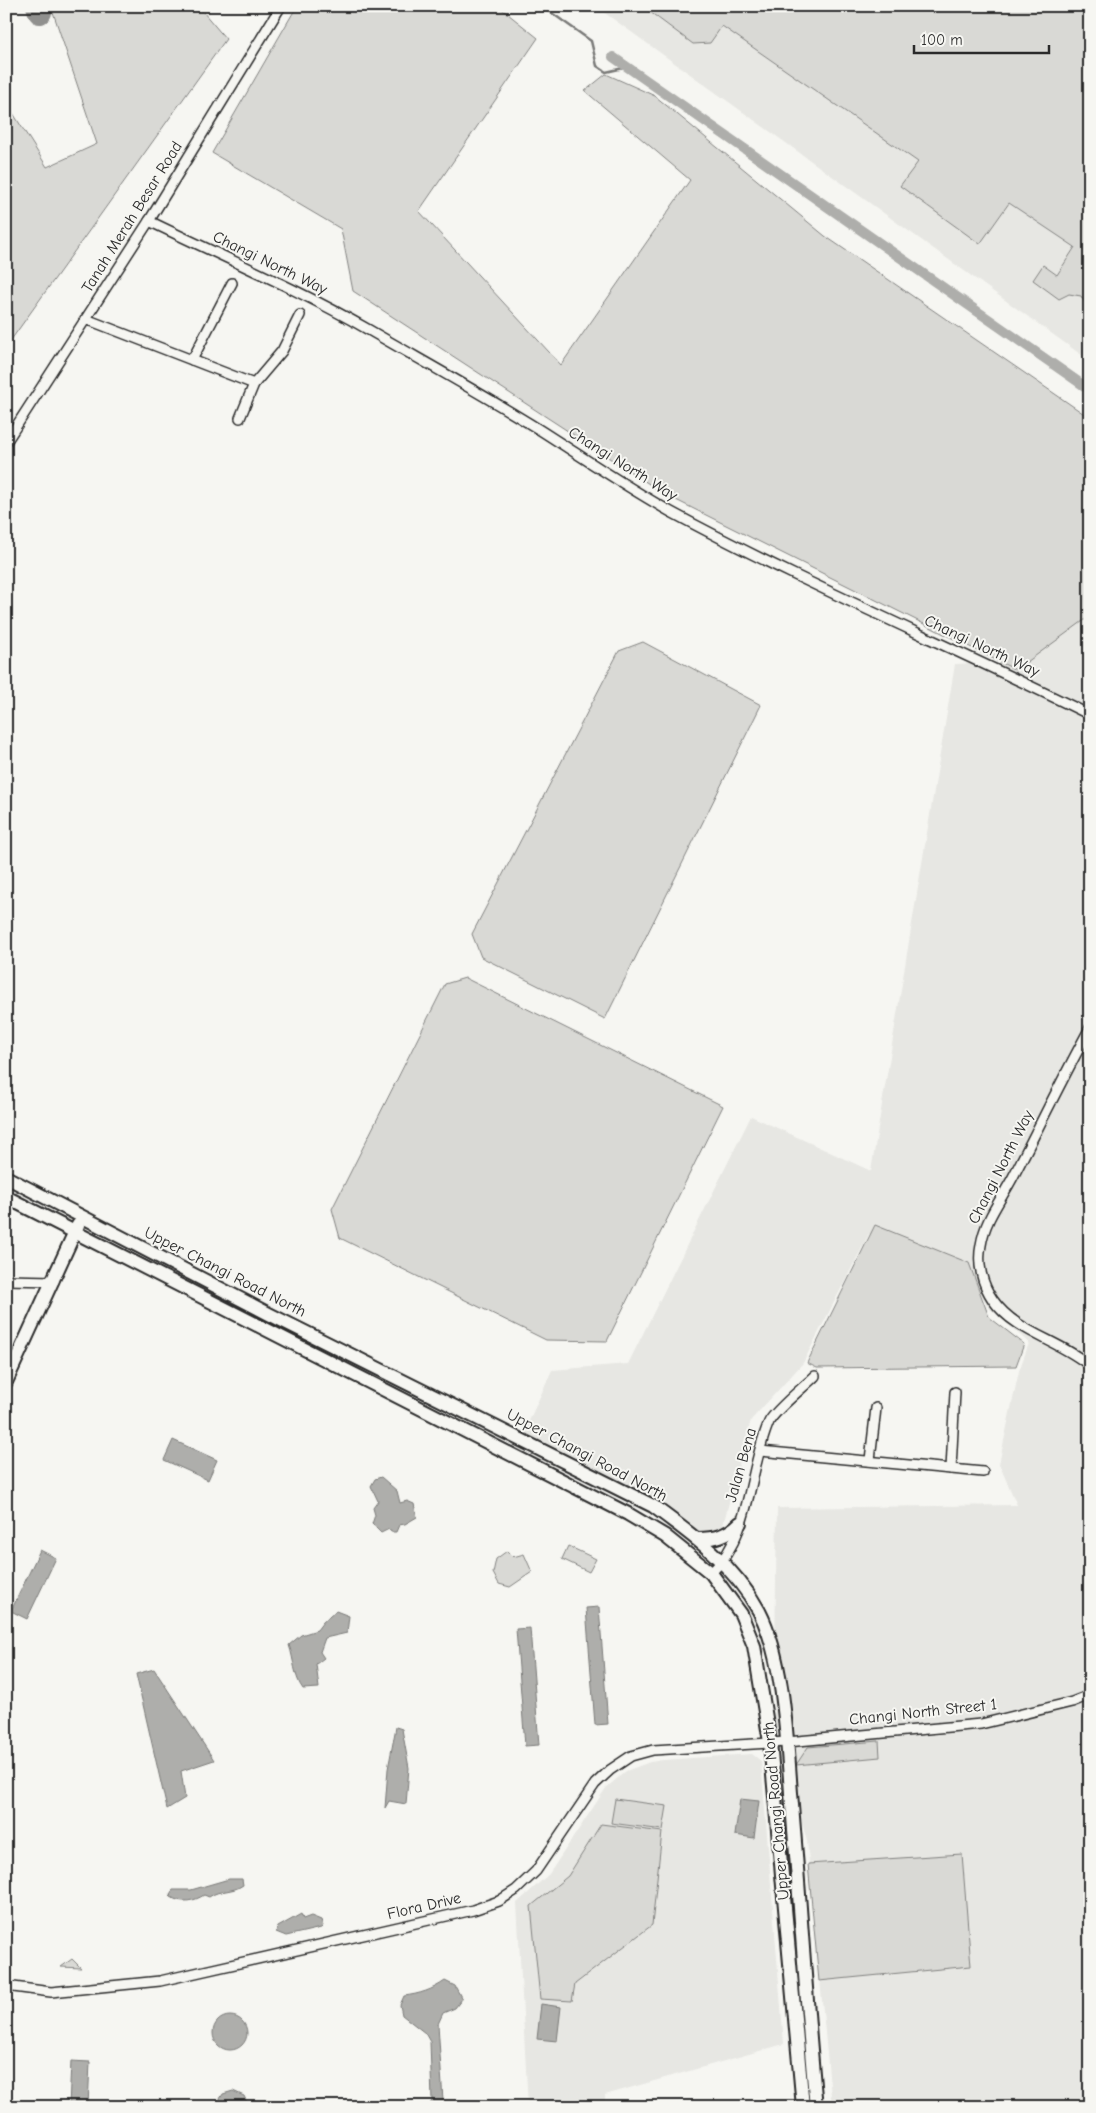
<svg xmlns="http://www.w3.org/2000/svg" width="1096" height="2113" viewBox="0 0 1096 2113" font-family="'Comic Neue',sans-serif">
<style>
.built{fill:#e7e7e3}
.green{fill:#d9d9d5;stroke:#828280}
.water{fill:#aeaeab;stroke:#7a7a78}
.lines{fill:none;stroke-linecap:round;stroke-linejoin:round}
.stream{stroke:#7a7a78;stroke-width:2.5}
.canal{stroke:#aeaeab;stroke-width:10}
.taxiway{stroke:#90908e;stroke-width:24}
.street-casing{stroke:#2b2b2b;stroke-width:12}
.secondary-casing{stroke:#2b2b2b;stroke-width:16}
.street{stroke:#f6f6f2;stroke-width:9}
.secondary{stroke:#f6f6f2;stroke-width:12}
.labels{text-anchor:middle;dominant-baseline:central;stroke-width:4;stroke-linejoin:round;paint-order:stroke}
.street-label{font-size:16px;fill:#2b2b2b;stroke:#f6f6f2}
</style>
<rect width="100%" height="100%" fill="#f6f6f2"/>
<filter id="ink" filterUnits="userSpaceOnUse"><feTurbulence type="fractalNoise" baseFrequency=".02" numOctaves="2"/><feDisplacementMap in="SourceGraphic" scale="10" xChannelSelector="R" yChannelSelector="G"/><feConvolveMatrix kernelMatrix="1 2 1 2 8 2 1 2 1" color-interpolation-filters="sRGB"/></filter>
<g filter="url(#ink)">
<g class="built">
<path d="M595 6H1090V361Z"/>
<path d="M1090 608V2107H832L807 1841 774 1723 777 1508 1017 1505 999 1464 1019 1371 1029 1343 988 1307 971 1272 869 1234 803 1363 751 1420 718 1544 524 1432 552 1370 628 1364 751 1116 871 1171 955 664 1015 662Z"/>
<path d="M752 1754 761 1761 784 2044 605 2095V2107H528L517 1903 549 1874 606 1788 626 1771 650 1762 663 1760Z"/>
</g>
<g class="green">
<path d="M51 6H198L226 39 6 347V102L47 167 97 144Z"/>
<path d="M297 6H498L538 38 419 211 561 365 690 180 585 91 606 74 655 96 825 236 1090 418V616L1016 670 666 495 353 291 341 229 212 153Z"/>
<path d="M642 6H1090V320L1085 317 1087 306 1081 296 1069 294 1059 299 1033 280 1043 265 1057 275 1075 247 1009 203 980 244 900 186 918 162 722 26 710 43 693 44Z"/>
<path d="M643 642 761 705 605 1019 481 957 472 934 619 651Z"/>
<path d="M465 978 723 1106 607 1341 546 1340 340 1238 332 1209 445 984Z"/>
<path d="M875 1225 969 1263 989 1317 1024 1344 1016 1366 817 1368 807 1363Z"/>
<path d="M568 1546 596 1559 589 1572 562 1559Z"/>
<path d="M507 1551 513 1557 524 1554 532 1572 510 1587 499 1584 493 1573 496 1559Z"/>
<path d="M879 1741 880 1757 796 1765 808 1747Z"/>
<path d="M615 1799 667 1806 663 1830 611 1823Z"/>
<path d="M601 1824 662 1832 652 1925 575 1984 572 2001 540 1999 531 1906 568 1876Z"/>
<path d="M962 1854 971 1966 819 1981 808 1864Z"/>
<path d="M72 1959 81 1968 61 1967Z"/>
</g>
<g class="water">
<path d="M173 1440 217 1460 208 1480 164 1460Z"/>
<path d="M381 1477 397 1491 400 1503 407 1501 414 1504 417 1517 405 1524 399 1525 396 1532H391L389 1529 381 1533 372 1524 375 1515 373 1508 378 1501 371 1486 375 1479Z"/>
<path d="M40 1550 56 1558 27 1619 11 1611Z"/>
<path d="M599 1607 608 1724 595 1725 586 1608Z"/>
<path d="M336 1611 349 1616 347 1633 325 1638 320 1652 324 1658 316 1664 319 1688 303 1689C294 1677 294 1659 289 1645L301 1635 317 1630 323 1622Z"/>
<path d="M530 1628 539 1745 525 1746 516 1629Z"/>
<path d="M154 1669 214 1760 181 1771 185 1798 167 1809 136 1674Z"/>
<path d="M396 1727 402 1729 409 1768 406 1804 389 1801 385 1808 388 1769Z"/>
<path d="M740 1799 759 1801 754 1838 735 1835Z"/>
<path d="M229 1879H242L243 1885C232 1893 220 1889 209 1897L204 1895C195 1901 181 1904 171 1897L170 1894 173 1890H191Z"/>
<path d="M301 1914 303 1919 311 1916 321 1920 323 1926 321 1928 286 1936 276 1932 278 1927Z"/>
<path d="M445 1981 455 1986 462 1999 455 2008 443 2013 438 2024 443 2101 449 2107H428L432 2101 430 2042 425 2033 402 2015 400 2005 404 1996C420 1994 432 1990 445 1981Z"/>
<path d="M541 2004 561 2007 557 2041 537 2039Z"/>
<circle cx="230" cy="2033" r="17"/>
<path d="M71 2061 90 2062 88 2107H69Z"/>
<path d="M233 2091 244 2096 249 2107H215L223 2094Z"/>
</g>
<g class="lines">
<path class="stream" d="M542 6 591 41 597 66 606 72 628 67"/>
<path class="canal" d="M613 57 1090 390"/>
<path class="taxiway" d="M38 6 40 12"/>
<g class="street-casing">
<g id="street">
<path d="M149 221C223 257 298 289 369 330 426 363 484 395 540 430 584 458 626 487 671 512 808 586 951 646 1090 715"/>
<path d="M86 319 254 384"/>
<path d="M192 360 232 283"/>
<path d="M240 418 254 384 282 351 300 315"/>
<path d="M6 442 149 221 281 6"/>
<path d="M1090 1028C1063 1077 1039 1127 1013 1177 1001 1200 985 1219 981 1245 977 1264 982 1284 993 1300 1016 1333 1060 1340 1090 1366"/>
<path d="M6 1280 54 1281"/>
<path d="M760 1451 983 1472"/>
<path d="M870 1460 876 1408"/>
<path d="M951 1469 955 1392"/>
<path d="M711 1573C752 1534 748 1471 769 1422 774 1411 805 1386 815 1376"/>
<path d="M6 1986 51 1992 160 1981 473 1910 499 1901 516 1890 536 1871 595 1784 610 1770 631 1756 653 1750 787 1742 981 1724 1072 1702 1090 1695"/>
</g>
</g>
<g class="secondary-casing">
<g id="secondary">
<path d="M6 1177 269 1314 653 1506C694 1536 734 1565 759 1611 784 1659 787 1740 791 1793 800 1898 806 2002 816 2107"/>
<path d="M6 1197 628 1514 665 1536 711 1573 741 1614 754 1646 770 1742 803 2107"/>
<path d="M6 1382 78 1225"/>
<path d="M697 1539C715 1539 727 1536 740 1523"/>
</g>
</g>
<use href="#street" class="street"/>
<use href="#secondary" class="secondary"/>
</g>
</g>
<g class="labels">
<g class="street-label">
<text transform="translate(132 217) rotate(-58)">Tanah Merah Besar Road</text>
<text transform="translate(270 263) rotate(26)">Changi North Way</text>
<text transform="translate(623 464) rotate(32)">Changi North Way</text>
<text transform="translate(982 646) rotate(25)">Changi North Way</text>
<text transform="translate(1001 1167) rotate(-63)">Changi North Way</text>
<text transform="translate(225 1272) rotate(27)">Upper Changi Road North</text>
<text transform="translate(587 1455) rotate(28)">Upper Changi Road North</text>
<text transform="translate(741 1465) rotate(-74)">Jalan Bena</text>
<text transform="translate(923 1712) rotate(-6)">Changi North Street 1</text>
<text transform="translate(776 1811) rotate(-95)">Upper Changi Road North</text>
<text transform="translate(424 1906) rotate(-13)">Flora Drive</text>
</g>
</g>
<rect width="1096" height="2113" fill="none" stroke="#f6f6f2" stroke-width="25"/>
<rect x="12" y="12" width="1071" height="2088" fill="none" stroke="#2b2b2b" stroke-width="2" filter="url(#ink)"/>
<path d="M914 45v8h135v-8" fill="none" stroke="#2b2b2b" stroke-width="2.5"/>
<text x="921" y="45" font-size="15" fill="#2b2b2b" stroke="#f6f6f2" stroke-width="4" paint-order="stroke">100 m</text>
</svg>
